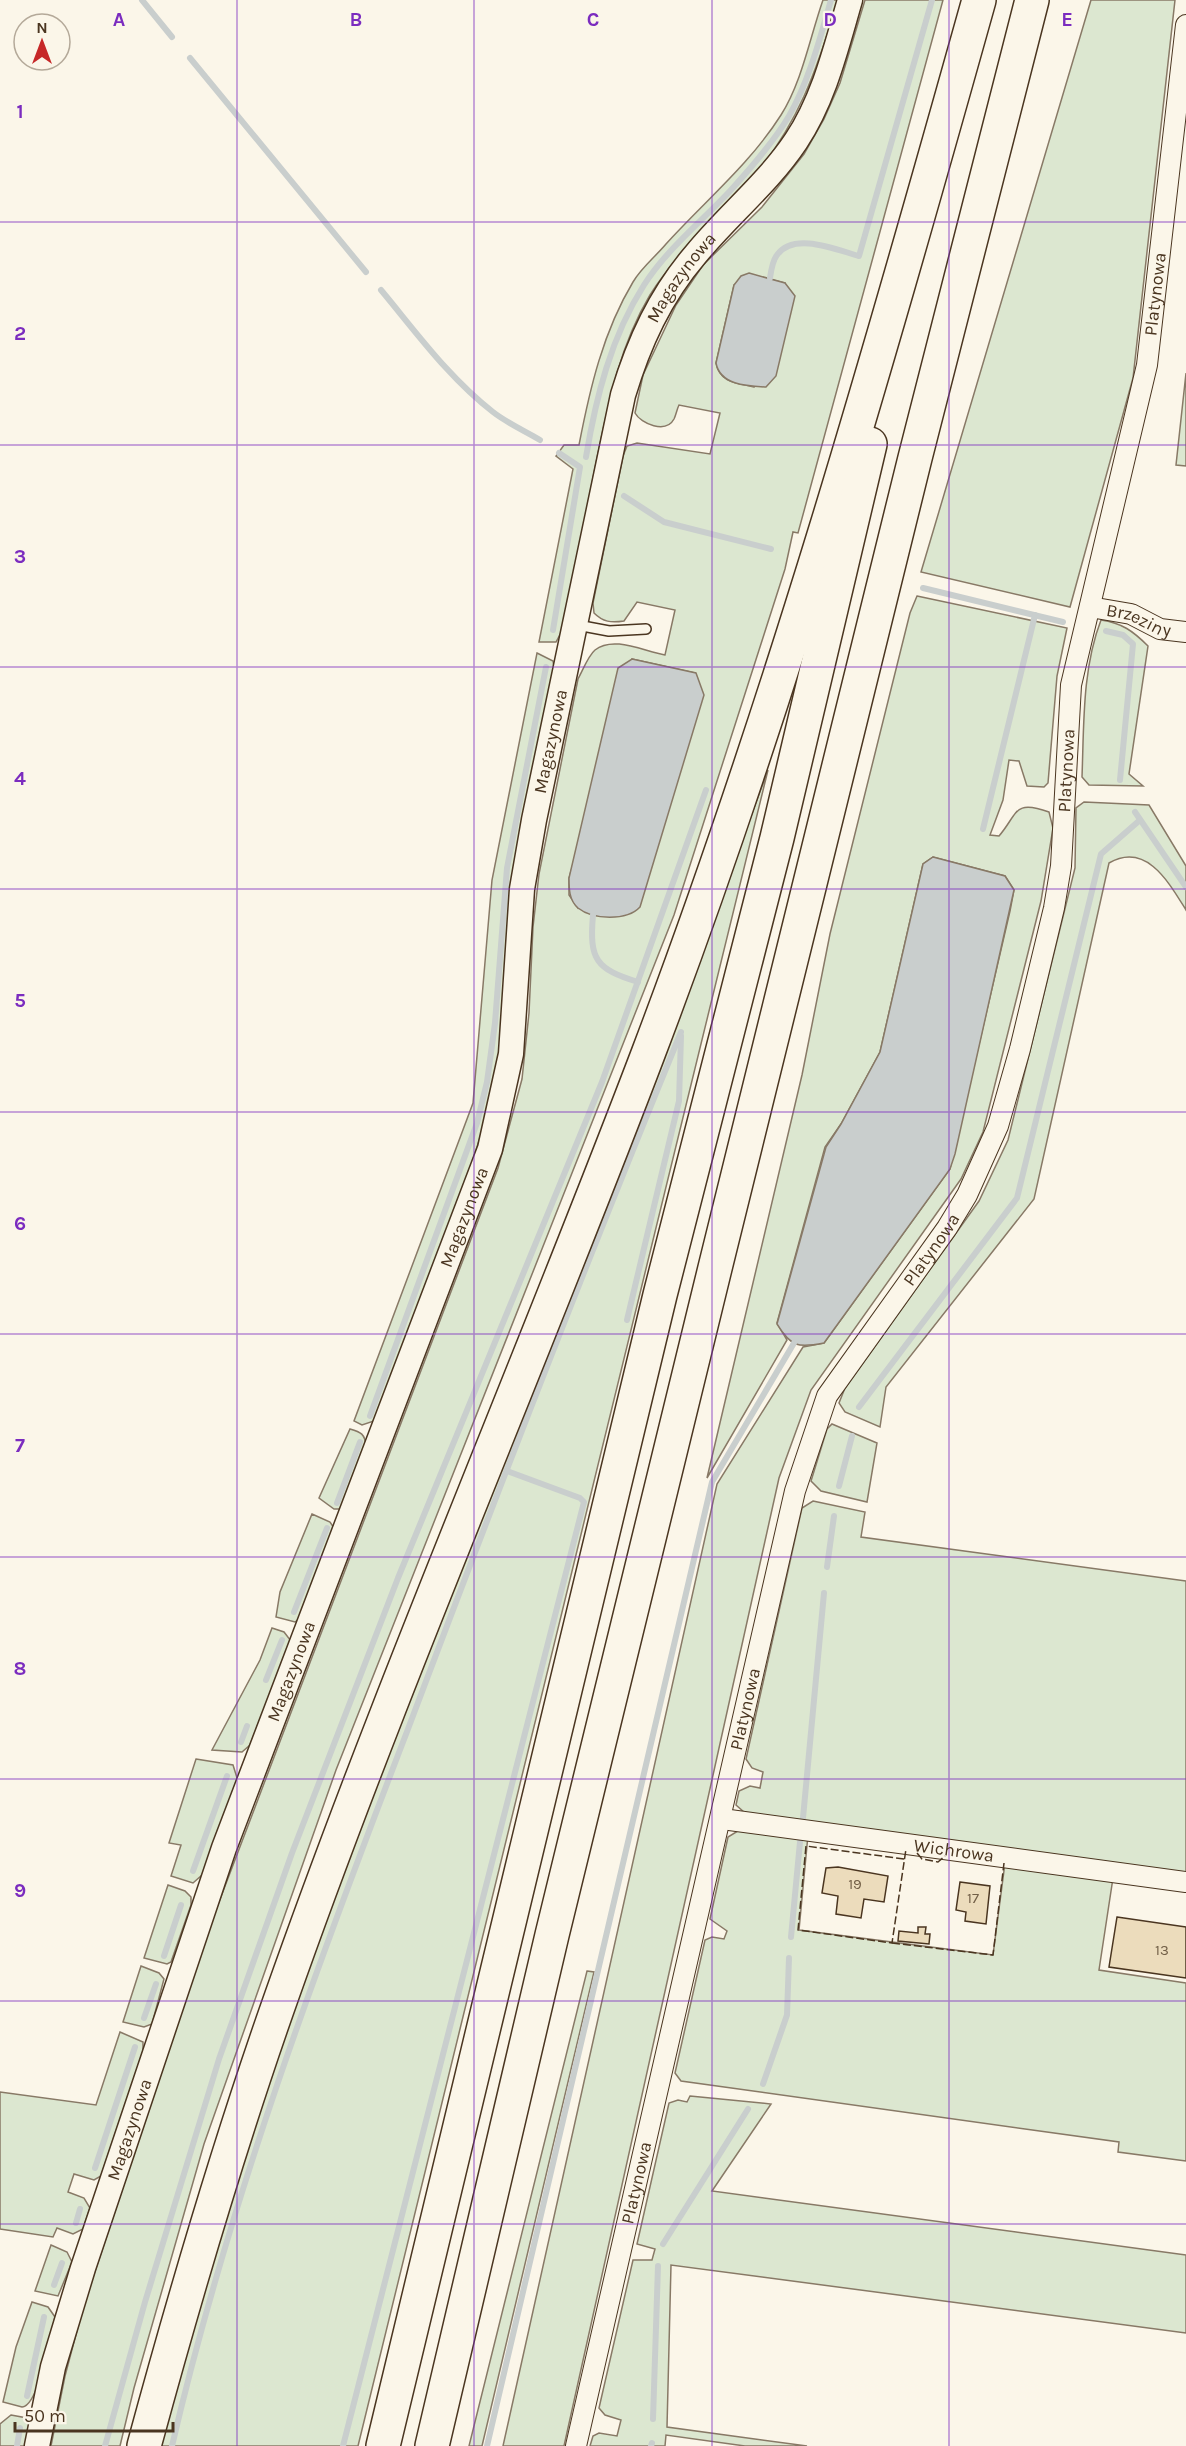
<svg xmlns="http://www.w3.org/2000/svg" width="1186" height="2446" viewBox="0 0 1186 2446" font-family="Karla,sans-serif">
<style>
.green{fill:#dce7d0;stroke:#887966;stroke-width:1.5;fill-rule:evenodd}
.water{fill:#c9cecd;stroke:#887966;stroke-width:1.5}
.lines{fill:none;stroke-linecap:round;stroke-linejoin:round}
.stream{stroke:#c9cecd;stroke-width:6}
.building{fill:#ecdcbc;stroke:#4a3520;stroke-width:1.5}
.service-casing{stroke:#4a3520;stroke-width:12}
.minor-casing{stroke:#4a3520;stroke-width:22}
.tertiary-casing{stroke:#4a3520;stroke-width:27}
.motorway-casing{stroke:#4a3520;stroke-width:36}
.service{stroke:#fbf6e9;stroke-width:9}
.minor{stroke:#fbf6e9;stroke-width:20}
.tertiary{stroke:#fbf6e9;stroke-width:24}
.motorway{stroke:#fbf6e9;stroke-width:33}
.fence{stroke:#4a3520;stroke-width:1.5;stroke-dasharray:8 3;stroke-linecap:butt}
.grid{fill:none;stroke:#7b2cbf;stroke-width:1.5;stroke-opacity:0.55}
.labels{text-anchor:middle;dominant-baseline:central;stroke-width:4.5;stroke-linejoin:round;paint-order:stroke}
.number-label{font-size:15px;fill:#725f47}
.street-label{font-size:18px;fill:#4a3520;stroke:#fbf6e9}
.grid-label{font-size:20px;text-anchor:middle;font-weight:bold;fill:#7b2cbf;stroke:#fbf6e9;stroke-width:4.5;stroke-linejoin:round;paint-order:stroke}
</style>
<rect width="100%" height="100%" fill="#fbf6e9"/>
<g class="green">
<path d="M823 0H838C817 70 798 126 749 182 716 220 677 252 650 295 619 347 608 405 596 463 585 518 574 573 563 629L556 642H539L573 469 556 456 564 445H579C590 388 603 332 633 282 641 268 656 256 666 244 705 201 750 164 781 115 802 82 810 37 823 0Z"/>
<path d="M865 0H943L798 533 793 532 785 569 674 915 336 1770 204 2144 134 2388 120 2446H51L65 2376 84 2304 214 1915 498 1168 522 1079 529 1013 533 927 539 874 578 679C583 670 588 656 595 650 614 635 645 652 665 655L675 610 637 602 624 621C611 623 603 622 594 613L593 603 623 456 627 446 637 443 710 454 720 413 679 405C677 409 676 415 674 419 666 434 641 424 635 413L643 375 676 305 703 265 762 207 804 154 824 119 840 83ZM749 274 785 283 754 387C737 383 720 383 716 363L734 285ZM632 659 695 673 578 908 569 895V878Z"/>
<path d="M1091 0H1175L1133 378 1070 607 921 572Z"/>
<path d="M1186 373V466L1176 465Z"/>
<path d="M917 596 1067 628 1057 676 1048 783 1044 787 1027 786 1019 761 1009 760 1003 800 990 835 999 836C1018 814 1013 799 1049 812L1053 828 1041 901 983 1132 961 1179 811 1390 779 1478 564 2446H503L717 1484 803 1347 824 1343 950 1169 1010 911 1014 890 1005 876 933 857 923 864 880 1052 841 1124 825 1147 777 1323 787 1340 707 1478 802 1075 830 934 910 613Z"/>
<path d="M1101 620C1122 623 1133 631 1148 646L1129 774 1143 786 1089 785 1082 777C1084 726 1082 669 1101 620Z"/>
<path d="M537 653 553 661 554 667 494 1090C463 1203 417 1312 374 1421L362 1425 354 1421 473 1103 492 880Z"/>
<path d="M768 770 358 2446H159L242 2150 361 1815 665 1048Z"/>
<path d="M1084 802 1149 805 1186 866V910C1168 881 1146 842 1109 863L1034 1199 886 1387 880 1427 845 1412 839 1403 845 1388 979 1201 1008 1140 1075 868 1076 808Z"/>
<path d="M832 1424 877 1443 867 1502 821 1491 811 1481 827 1429Z"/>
<path d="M350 1429C361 1432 365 1434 366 1446L343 1504 340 1509H334L319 1498Z"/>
<path d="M813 1501 865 1512 861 1537 1186 1581V1874L759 1816 744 1812 736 1805 739 1791 750 1786 760 1788 763 1772 752 1768 746 1759 802 1508Z"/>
<path d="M312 1514 330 1522 334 1528 299 1619 295 1622 276 1617 280 1592Z"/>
<path d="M272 1628 284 1632 291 1641 250 1745 242 1752 212 1750 260 1660Z"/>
<path d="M196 1759 233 1765 238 1781 202 1875 193 1883 171 1876 181 1845 169 1843Z"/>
<path d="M741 1829 808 1835 799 1930 993 1955 1005 1863 1113 1878 1099 1970 1186 1983V2161L1118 2152 1119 2142 681 2081 675 2073 705 1940 712 1937 724 1939 727 1931 710 1919 728 1837Z"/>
<path d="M168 1885 185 1891 191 1897V1905L171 1962 167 1964 144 1958Z"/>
<path d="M141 1966 159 1973 164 1979 152 2024 144 2027 123 2022Z"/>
<path d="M587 1971 594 1972 482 2446H469Z"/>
<path d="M120 2032 143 2042V2051L101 2176 94 2180 74 2174 68 2192 84 2198 90 2208 83 2229 73 2234 57 2228 53 2237 0 2229V2092L96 2105Z"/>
<path d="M690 2096 771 2104 712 2191 1186 2255V2333L671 2265 667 2427 807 2446H745L666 2435 665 2446H590L593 2436 599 2433 617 2436 621 2420 605 2415 599 2408 633 2260H652L655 2249 637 2244 669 2103 678 2100 687 2102Z"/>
<path d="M51 2245 67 2252 72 2262 58 2296 35 2291Z"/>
<path d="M32 2302 48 2307 55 2317C51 2333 39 2406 22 2407L3 2402 16 2347Z"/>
<path d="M11 2415 27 2418 29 2425 25 2446H0V2424Z"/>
</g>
<g class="water">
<path d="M749 273 785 283 795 296 776 376 766 387C747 386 720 385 716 363L734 285 741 276Z"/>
<path d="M632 659 696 673 704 695 640 907C627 921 593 920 578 908 569 900 569 889 569 878L618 668Z"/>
<path d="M933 857 1005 876 1014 890 955 1154 950 1169 824 1343C798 1348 791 1347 777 1324L826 1147 841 1124 880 1052 923 864Z"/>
</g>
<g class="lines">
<g class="stream">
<path d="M142 0 172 37"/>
<path d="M190 58 366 272"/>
<path d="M770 278C771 271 773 260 777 255 794 231 837 250 859 256L932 0"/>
<path d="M381 290C416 332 449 378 493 412 507 423 525 431 540 440"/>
<path d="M586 457C596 397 611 337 644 285 667 249 701 222 730 191 751 168 773 143 789 116 809 81 820 38 831 0"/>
<path d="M624 496 664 522 771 549"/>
<path d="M923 588 1063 622"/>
<path d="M553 630 580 467 559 453"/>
<path d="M1106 631 1123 635 1133 644 1120 780"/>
<path d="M1135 812 1186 887"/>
<path d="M983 829 1035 615"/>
<path d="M593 915C589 960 596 969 638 982"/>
<path d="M627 1320 679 1101 681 1036"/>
<path d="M859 1407 1017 1198 1101 854 1140 820"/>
<path d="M370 1416 477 1123 487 1082 495 1023 507 868 546 667"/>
<path d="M839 1486 852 1436"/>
<path d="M337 1503 360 1442"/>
<path d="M827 1567 834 1516"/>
<path d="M294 1612 327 1528"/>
<path d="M266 1680 282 1640"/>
<path d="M241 1742 247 1726"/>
<path d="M803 1818 824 1593"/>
<path d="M193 1871 227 1776"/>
<path d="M791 1937 800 1842"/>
<path d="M164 1956 181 1905"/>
<path d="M144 2018 156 1984"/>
<path d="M763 2084 787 2015 789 1958"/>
<path d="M95 2168 135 2047"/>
<path d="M76 2223 80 2209"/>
<path d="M663 2244 748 2109"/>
<path d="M54 2285 62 2263"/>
<path d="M27 2396 44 2317"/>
<path d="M653 2419 658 2266"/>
<path d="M17 2446 20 2428"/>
<path d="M105 2446 145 2302 219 2059 292 1853 398 1578 602 1082 706 790"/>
<path d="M172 2446C229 2201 318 1963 408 1729 496 1495 586 1263 681 1032"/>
<path d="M343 2446 584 1502 580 1498 507 1471"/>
<path d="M487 2446 712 1482 794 1343"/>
<path d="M651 2446 652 2443"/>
</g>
</g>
<g class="building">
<path d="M838 1867 888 1876 884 1902 864 1899 861 1918 836 1914 838 1896 822 1893 826 1868Z"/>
<path d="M960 1882 990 1886 986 1924 965 1921 966 1912 956 1910Z"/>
<path d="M1117 1917 1186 1927V1978L1109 1967Z"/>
<path d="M918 1927H926L925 1934H930L929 1944 898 1941 899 1931 918 1933Z"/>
</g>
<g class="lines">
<g class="service-casing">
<path id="service" d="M577 625 609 631 646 629"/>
</g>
<g class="minor-casing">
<g id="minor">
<path id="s1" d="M1090 607 1131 614 1160 629 1186 632"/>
<path id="s2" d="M722 1819 1186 1882"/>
<path id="s3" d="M576 2446 795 1491 827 1396 947 1228 967 1195 998 1126 1020 1049 1054 908 1061 866 1071 685 1147 365 1186 25"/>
</g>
</g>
<g class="tertiary-casing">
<g id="tertiary">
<path id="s4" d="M37 2446 53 2367 83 2268 224 1848 490 1149 511 1054 522 889 534 820 623 395C639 342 660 296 696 254 728 215 768 183 796 141 824 99 836 48 850 0"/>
</g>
</g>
<g class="motorway-casing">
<g id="motorway">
<path d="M144 2446C185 2295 229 2145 281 1998 393 1680 528 1370 648 1054 779 709 880 354 979 0"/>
<path d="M383 2446 660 1295 777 838 870 444"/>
<path d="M432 2446 552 1935 715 1268 915 458 1032 0"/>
</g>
</g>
<use href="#service" class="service"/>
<use href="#minor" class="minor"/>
<use href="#tertiary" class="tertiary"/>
<use href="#motorway" class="motorway"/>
<g class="fence">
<path d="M917 1853 922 1859 938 1862 945 1856"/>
<path d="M904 1859 806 1846 798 1930 892 1943 906 1849"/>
<path d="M892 1943 993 1955 1004 1863"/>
</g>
</g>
<path class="grid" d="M237 0V2446M474 0V2446M712 0V2446M949 0V2446M0 222H1186M0 445H1186M0 667H1186M0 889H1186M0 1112H1186M0 1334H1186M0 1557H1186M0 1779H1186M0 2001H1186M0 2224H1186"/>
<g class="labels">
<g class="number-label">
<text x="855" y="1884">19</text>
<text x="973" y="1898">17</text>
<text x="1162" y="1950">13</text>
</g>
<g class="street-label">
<text stroke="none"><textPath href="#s4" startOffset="2274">Magazynowa</textPath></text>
<text stroke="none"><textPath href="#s3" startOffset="2250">Platynowa</textPath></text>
<text stroke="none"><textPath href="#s1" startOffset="51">Brzeziny</textPath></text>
<text stroke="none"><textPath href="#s4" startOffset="1788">Magazynowa</textPath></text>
<text stroke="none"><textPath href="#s3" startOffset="1764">Platynowa</textPath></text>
<text stroke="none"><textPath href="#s4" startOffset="1302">Magazynowa</textPath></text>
<text stroke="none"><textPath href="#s3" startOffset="1260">Platynowa</textPath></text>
<text stroke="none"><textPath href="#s4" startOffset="816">Magazynowa</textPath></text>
<text stroke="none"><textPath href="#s3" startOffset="756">Platynowa</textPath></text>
<text stroke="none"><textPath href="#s2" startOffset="234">Wichrowa</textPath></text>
<text stroke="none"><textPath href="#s4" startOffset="330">Magazynowa</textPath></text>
<text stroke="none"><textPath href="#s3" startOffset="270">Platynowa</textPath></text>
</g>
</g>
<g class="grid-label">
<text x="119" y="26">A</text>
<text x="356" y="26">B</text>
<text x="593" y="26">C</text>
<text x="830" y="26">D</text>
<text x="1067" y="26">E</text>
<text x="20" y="118">1</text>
<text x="20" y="340">2</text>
<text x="20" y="563">3</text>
<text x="20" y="785">4</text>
<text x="20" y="1007">5</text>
<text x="20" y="1230">6</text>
<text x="20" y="1452">7</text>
<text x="20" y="1675">8</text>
<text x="20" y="1897">9</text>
</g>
<g transform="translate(42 42)"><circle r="28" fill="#fbf6e9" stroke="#b4a999" stroke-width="1.5"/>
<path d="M0-4.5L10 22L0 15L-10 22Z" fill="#c62828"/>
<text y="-9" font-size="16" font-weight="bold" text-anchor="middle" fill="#4a3520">N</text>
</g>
<path d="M15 2422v9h158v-9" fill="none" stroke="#4a3520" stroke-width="3"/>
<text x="24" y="2422" font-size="18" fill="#4a3520" stroke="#fbf6e9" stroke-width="4.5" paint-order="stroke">50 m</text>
</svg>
